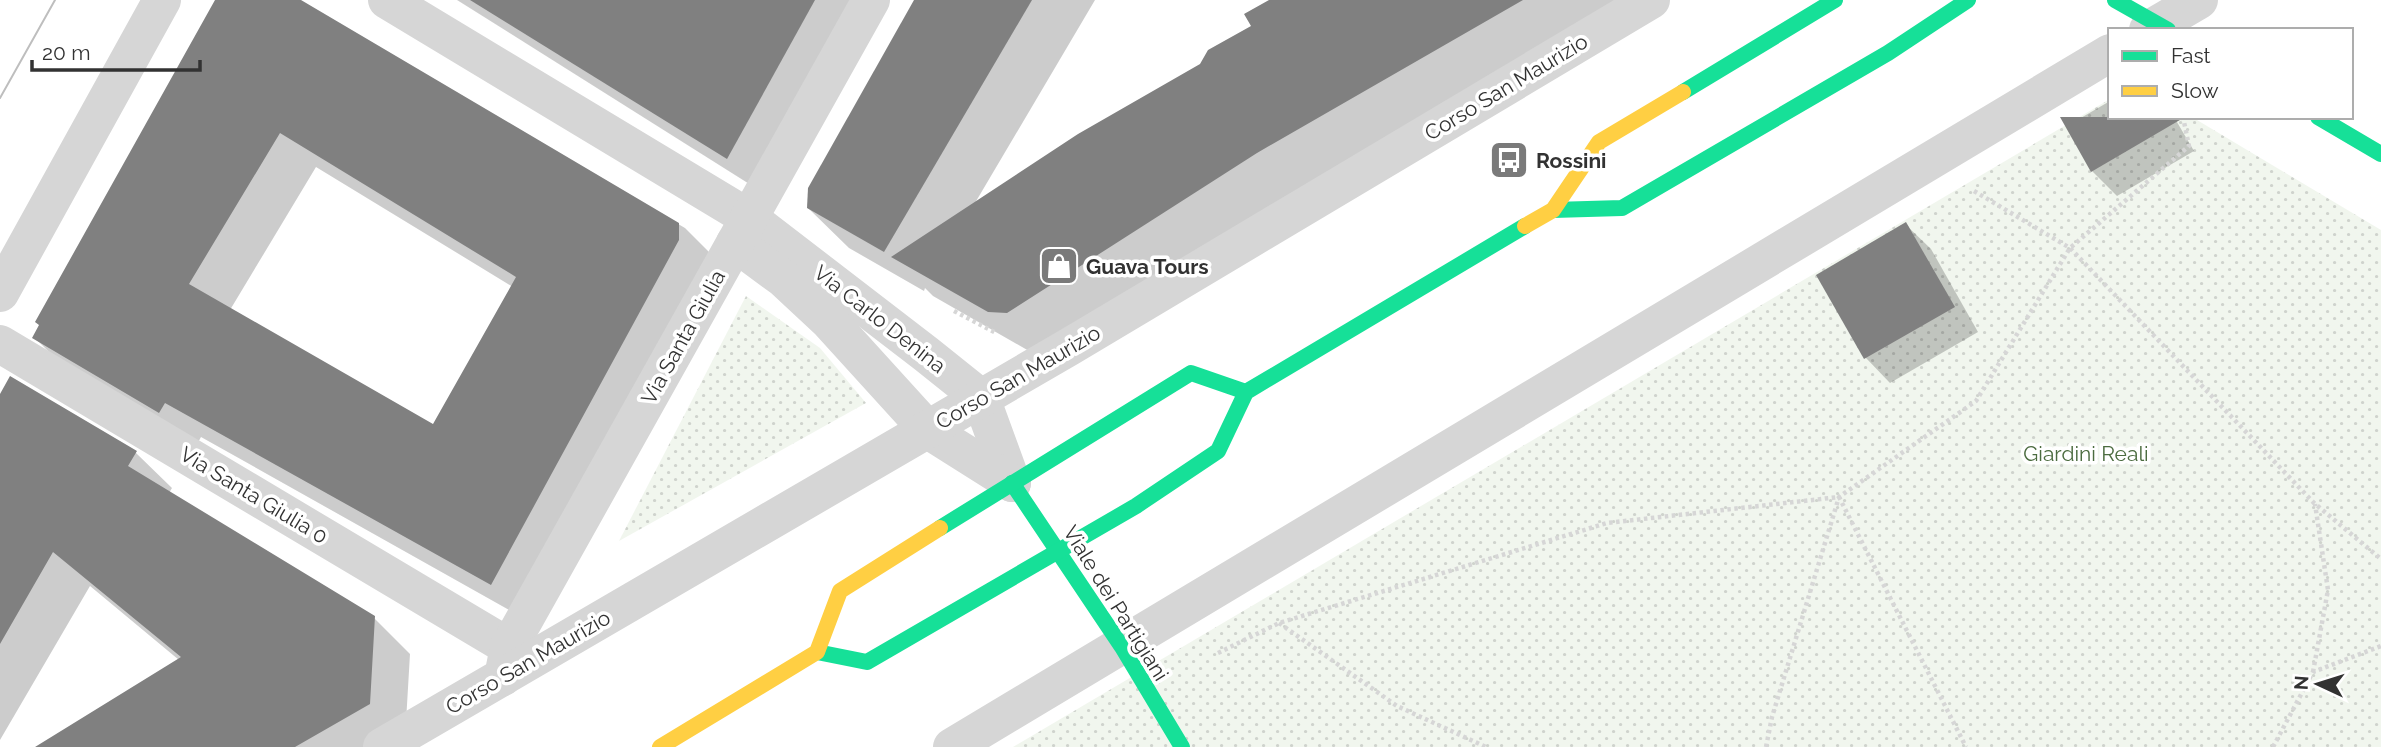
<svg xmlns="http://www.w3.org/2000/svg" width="2381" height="747" viewBox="0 0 2381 747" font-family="Raleway,sans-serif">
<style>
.park{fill:url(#park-dots)}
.shadow{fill:#0003;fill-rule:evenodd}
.building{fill:#808080;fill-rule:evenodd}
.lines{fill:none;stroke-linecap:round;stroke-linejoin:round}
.path{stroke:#d6d6d6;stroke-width:4.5;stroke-dasharray:3.5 3.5;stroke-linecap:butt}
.street{stroke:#d6d6d6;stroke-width:38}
.fast{stroke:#16e098;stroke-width:16}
.slow{stroke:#ffcf43;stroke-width:16}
.tram{stroke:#bebebe;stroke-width:2}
.labels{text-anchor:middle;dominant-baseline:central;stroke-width:7;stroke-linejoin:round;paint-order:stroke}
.street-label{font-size:21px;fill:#323232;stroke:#fff}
.poi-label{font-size:21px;font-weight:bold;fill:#323232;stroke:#fff;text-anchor:start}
.park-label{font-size:21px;fill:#4c6c40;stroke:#fff}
</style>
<defs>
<pattern id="park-dots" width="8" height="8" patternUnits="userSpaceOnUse" patternTransform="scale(1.75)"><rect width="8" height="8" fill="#f1f6ee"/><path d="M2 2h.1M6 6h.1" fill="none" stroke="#cfd3cd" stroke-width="1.8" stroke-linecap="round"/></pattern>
</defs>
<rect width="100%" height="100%" fill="#fff"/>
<g class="park">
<path d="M2110 99V117H2192L2381 230V747H1013Z"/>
<path d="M746 296 820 348 866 403 619 541Z"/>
</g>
<g class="shadow">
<path d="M217 0H297L685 228 721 264 527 620 201 437 195 448 70 373 34 337ZM316 167 513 287 434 427 230 310Z"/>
<path d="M457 0H870L762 192Z"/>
<path d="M916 0H1095L975 203 1201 65 1253 27 1272 0H1628L1029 351 933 296 925 288 924 291 849 248 808 208Z"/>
<path d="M2110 101V117H2174L2194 151 2117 196 2092 171 2067 126Z"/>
<path d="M1906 225 1931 249 1978 332 1890 383 1866 358 1819 275Z"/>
<path d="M11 378 136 453 172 488 169 493 374 618 410 654 405 739 392 747H39L179 660 90 586 0 740V397Z"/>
</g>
<g class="building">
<path d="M215 0H301L679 223V240L491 585 165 403 159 413 32 338 39 325 35 322ZM280 133 516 277 433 424 189 284Z"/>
<path d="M470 0H815L727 159Z"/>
<path d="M914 0H1032L884 252 807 208 808 188Z"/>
<path d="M1269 0H1523L1257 153 1007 313 988 312 891 257 1078 134 1200 64 1208 50 1251 26 1244 14Z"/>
<path d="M2060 117H2185L2091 172Z"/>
<path d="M1906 222 1955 307 1864 359 1816 275Z"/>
<path d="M10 376 137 451 128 466 375 616 370 704 295 747H35L181 657 53 552 0 644V394Z"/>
</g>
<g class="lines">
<g class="path">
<path d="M1974 191 2070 248 2314 503 2381 559"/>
<path d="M954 311 996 333"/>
<path d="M1279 623 1397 706 1486 747"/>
<path d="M1218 653 1279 623 1607 523 1839 497 1966 747"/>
<path d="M2313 672 2328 590 2315 504"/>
<path d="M1766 747 1772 717 1839 497 1976 401 2070 248 2189 146 2183 117"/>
<path d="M2273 747 2313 672 2381 646"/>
</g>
<g class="street">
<path d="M387 0 749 218 926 354 981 398 1012 483"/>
<path d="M2148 30 2199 0"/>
<path d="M735 243 784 279 828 320 928 430 1012 483"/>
<path d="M0 293 162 0"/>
<path d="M0 344 509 647"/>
<path d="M503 677 509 647 871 0"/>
<path d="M382 747 1069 347 1651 0"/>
<path d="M952 747 2110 53"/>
</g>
<g class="fast">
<path d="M2115 0 2168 30"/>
<path d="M1683 92 1835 0"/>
<path d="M2318 117 2381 154"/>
<path d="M1553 210 1622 208 1888 53 1968 0"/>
<path d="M1012 483 1122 647 1182 747"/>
<path d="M940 528 1191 373 1246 392"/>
<path d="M817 652 867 662 1136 506 1218 451 1246 392 1525 226"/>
</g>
<g class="slow">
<path d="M1525 226 1553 210 1599 142 1683 92"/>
<path d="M660 747 817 652 840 591 940 528"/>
</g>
<path class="tram" d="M0 98 55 0"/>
</g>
<defs>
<g id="bus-square" transform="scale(2.0125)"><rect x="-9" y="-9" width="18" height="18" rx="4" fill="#7a7a7a" stroke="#fff"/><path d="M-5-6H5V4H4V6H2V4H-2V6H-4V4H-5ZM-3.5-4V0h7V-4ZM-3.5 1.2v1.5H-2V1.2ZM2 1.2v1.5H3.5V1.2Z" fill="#fff"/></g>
<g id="shop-square" transform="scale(2.0125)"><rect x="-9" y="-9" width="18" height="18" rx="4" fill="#7a7a7a" stroke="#fff"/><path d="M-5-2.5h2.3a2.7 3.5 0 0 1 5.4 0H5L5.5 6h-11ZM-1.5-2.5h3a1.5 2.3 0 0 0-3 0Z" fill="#fff"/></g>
</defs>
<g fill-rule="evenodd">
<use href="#bus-square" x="1509" y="160"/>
<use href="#shop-square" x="1059" y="266"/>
</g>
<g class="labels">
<g class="street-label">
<text transform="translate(1506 87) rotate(-31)">Corso San Maurizio</text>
<text transform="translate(880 319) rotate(38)">Via Carlo Denina</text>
<text transform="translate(683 337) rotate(-61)">Via Santa Giulia</text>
<text transform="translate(1018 377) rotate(-30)">Corso San Maurizio</text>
<text transform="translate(254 495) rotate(31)">Via Santa Giulia 0</text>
<text transform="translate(1116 603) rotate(58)">Viale dei Partigiani</text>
<text transform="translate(528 662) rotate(-30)">Corso San Maurizio</text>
</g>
<g class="poi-label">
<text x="1536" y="160">Rossini</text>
<text x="1086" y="266">Guava Tours</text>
</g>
<g class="park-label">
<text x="2086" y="453">Giardini Reali</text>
</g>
</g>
<rect x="2108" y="28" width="245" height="91" fill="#ffffff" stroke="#adadad" stroke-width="2"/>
<rect x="2122" y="51" width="35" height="10" fill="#16e098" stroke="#adadad" stroke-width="2"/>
<text x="2171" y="63" font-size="21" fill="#323232">Fast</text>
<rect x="2122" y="86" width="35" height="10" fill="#ffcf43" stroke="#adadad" stroke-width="2"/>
<text x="2171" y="98" font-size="21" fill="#323232">Slow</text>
<g transform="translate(2318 684) rotate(274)" stroke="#ffffff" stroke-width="5" paint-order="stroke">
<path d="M0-5L12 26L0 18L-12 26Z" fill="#323232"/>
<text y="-10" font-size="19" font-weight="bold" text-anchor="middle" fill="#323232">N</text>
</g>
<path d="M32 60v10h168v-10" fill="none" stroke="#323232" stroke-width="3.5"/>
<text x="42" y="60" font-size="21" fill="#323232" stroke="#ffffff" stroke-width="5" paint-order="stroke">20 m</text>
</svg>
